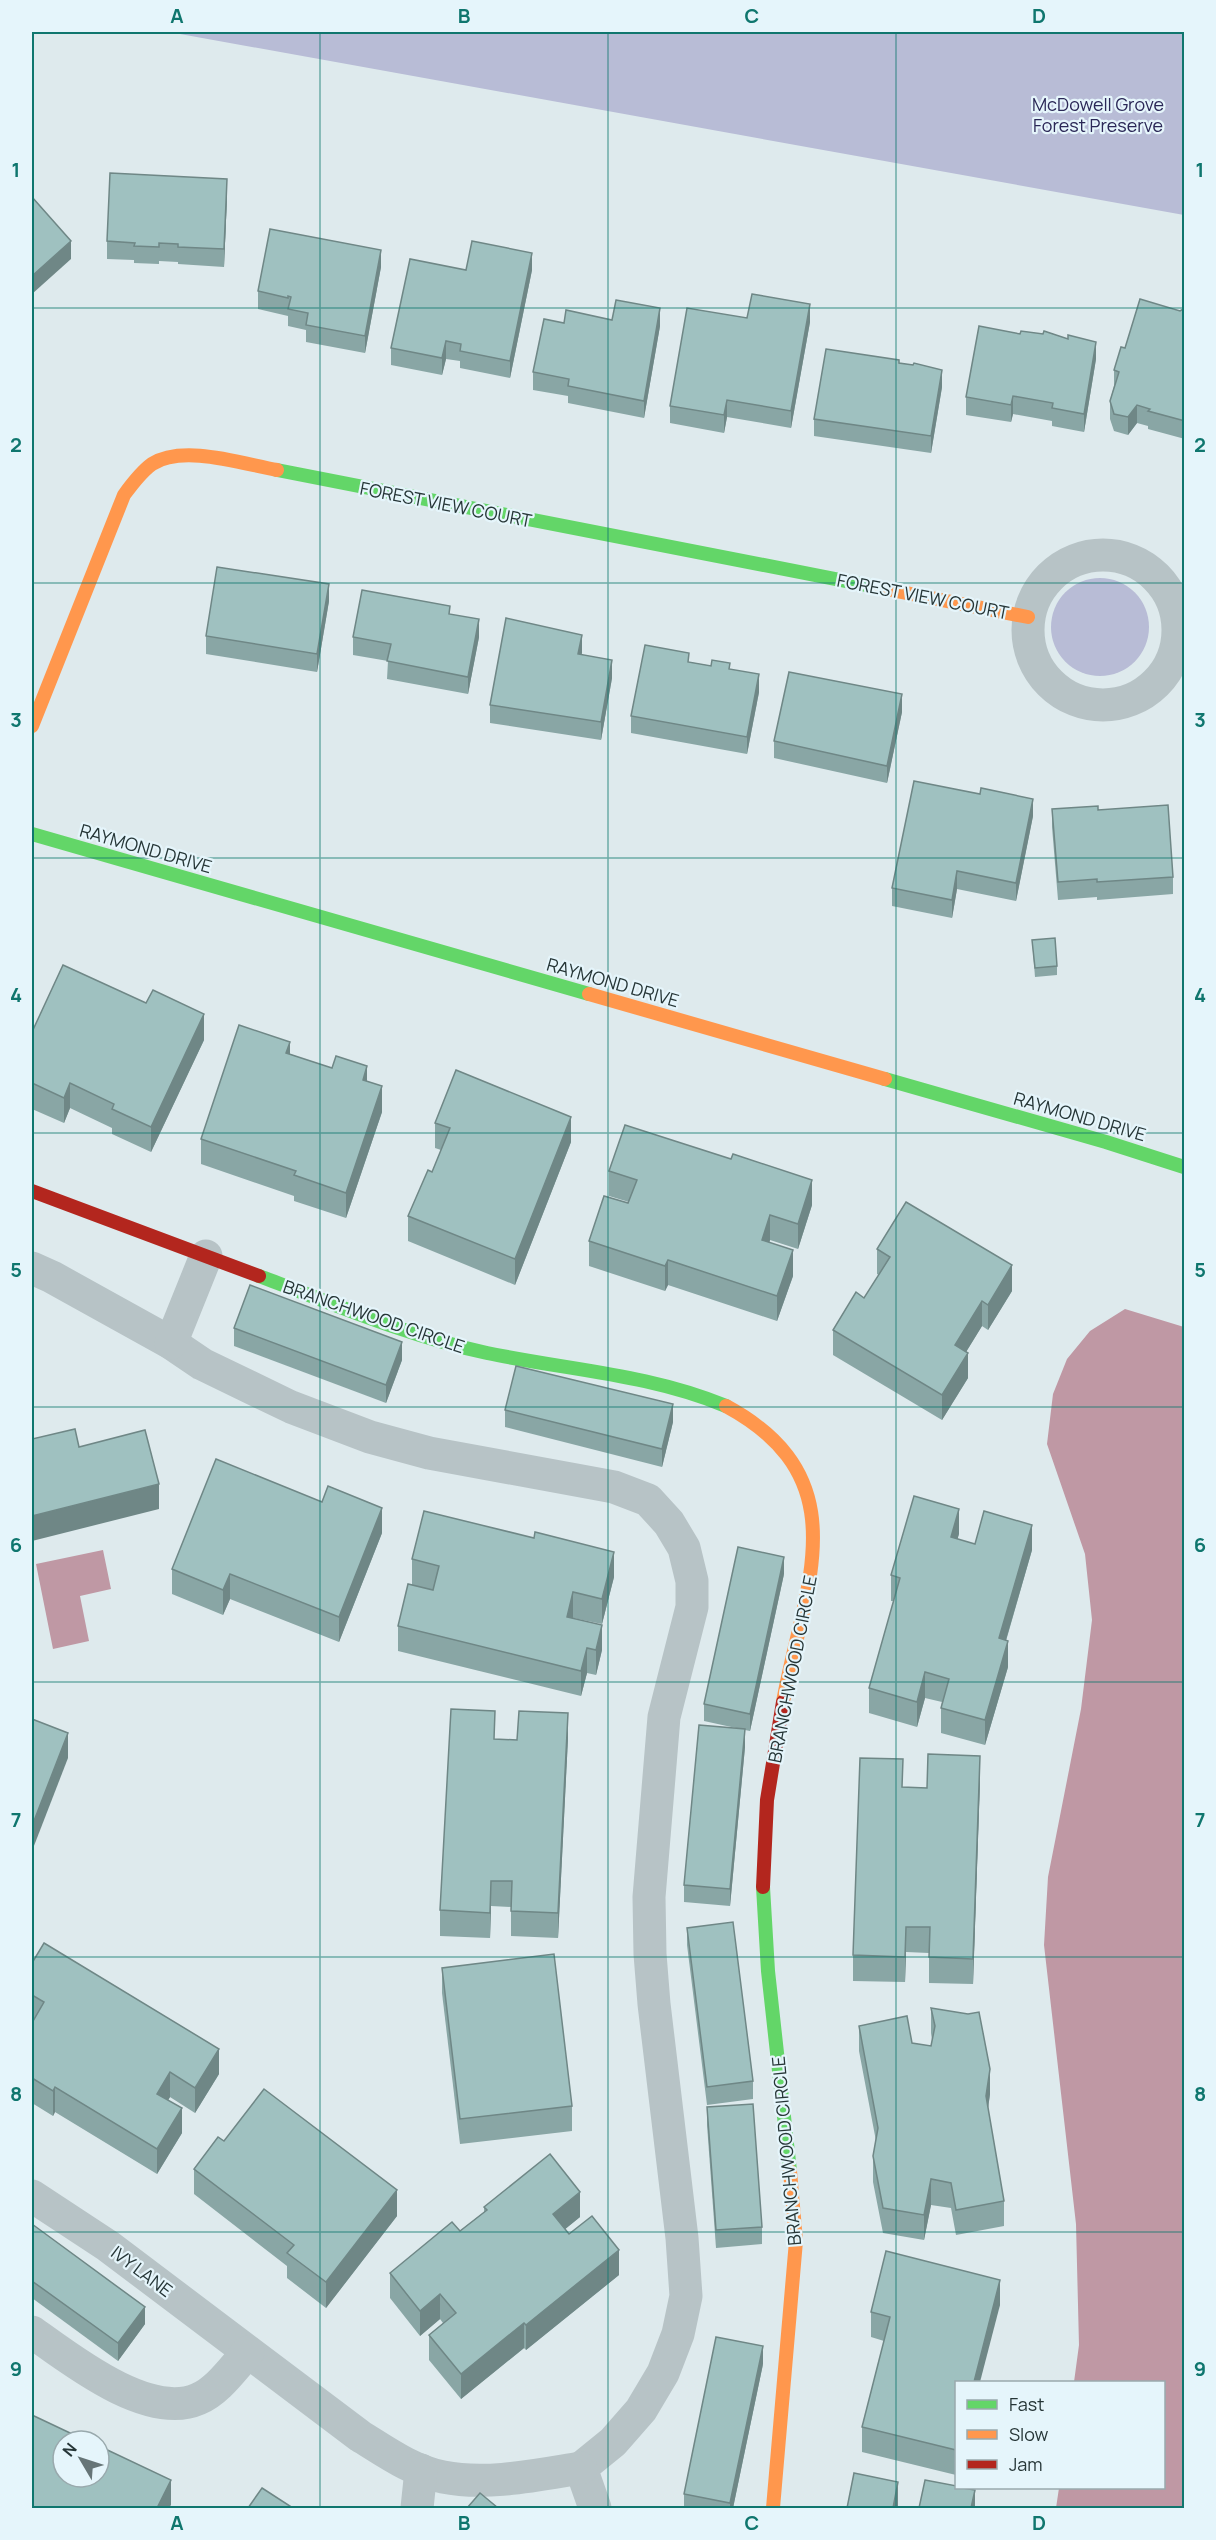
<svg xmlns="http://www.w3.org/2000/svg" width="1216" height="2540" viewBox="0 0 1216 2540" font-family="Manrope,sans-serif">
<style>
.green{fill:#b8bcd6}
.water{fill:#bf98a4}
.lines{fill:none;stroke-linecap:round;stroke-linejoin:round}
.street{stroke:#b7c3c6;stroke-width:33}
.fast{stroke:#63d668;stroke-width:14}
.slow{stroke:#ff974d;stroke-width:14}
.jam{stroke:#b3261e;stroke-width:14}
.wall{fill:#89a6a5}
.shaded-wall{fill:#6f8786}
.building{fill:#9fc1c0;stroke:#6f8786;stroke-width:1.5}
.grid{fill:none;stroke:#0f766e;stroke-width:1.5;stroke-opacity:0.55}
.labels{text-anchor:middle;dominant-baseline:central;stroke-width:4.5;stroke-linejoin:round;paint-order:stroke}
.park-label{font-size:18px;fill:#2b2857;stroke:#e5f5fb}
.street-label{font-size:18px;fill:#263637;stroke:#e5f5fb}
.neatline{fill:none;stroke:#0f766e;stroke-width:2}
.grid-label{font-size:20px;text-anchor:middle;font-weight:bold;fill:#0f766e}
</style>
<rect width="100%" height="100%" fill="#deeaed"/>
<g class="green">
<path d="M169 32H1184V215Z"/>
<circle cx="1100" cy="627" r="49"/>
</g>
<g class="water">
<path d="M1125 1309 1184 1327V2508H1056L1059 2488H1164V2382H1074L1079 2345 1076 2224 1044 1945 1048 1877 1081 1709 1092 1620 1085 1554 1047 1444 1053 1394 1067 1359 1090 1331Z"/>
<path d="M103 1550 111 1589 80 1596 89 1641 53 1649 36 1564Z"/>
</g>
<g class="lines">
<g class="street">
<circle cx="1103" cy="630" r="75"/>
<path d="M32 1268 52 1277 171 1343 202 1364 291 1407 370 1437 429 1453 614 1487 648 1500 669 1523 684 1548 692 1581V1607L664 1717 649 1897 650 1954 654 2004 682 2238 686 2296 678 2334 663 2373 641 2410 613 2442 581 2468 595 2508"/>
<path d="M171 1343 206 1256"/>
<path d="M32 2196 108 2246 360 2436C386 2452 412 2471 443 2477 487 2486 537 2475 581 2468"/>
<path d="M32 2332C70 2359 148 2421 198 2399 218 2391 234 2367 248 2352"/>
<path d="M417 2508 421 2470"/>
</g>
<g class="fast">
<path d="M277 470 876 587"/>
<path d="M32 834 589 994"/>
<path d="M885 1079 1106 1142 1184 1167"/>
<path d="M259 1276C334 1304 408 1336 487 1353 568 1370 649 1374 726 1406"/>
<path d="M763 1887 768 1971 790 2171"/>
</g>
<g class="slow">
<path d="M876 587 1028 617"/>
<path d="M32 726 124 495C132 484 141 472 152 464 183 444 243 464 277 470"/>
<path d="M589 994 885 1079"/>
<path d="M726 1406C861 1479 804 1586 783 1702"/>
<path d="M773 2508 796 2241 790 2171"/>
</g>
<g class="jam">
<path d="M32 1191 259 1276"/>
<path d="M763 1887 767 1800 783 1702"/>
</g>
</g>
<g class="wall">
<path d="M227 197 224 267 178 264V262L159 261V264L134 263V260L107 259V241Z"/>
<path d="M381 267 365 353 306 342V330L288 326V314V316L258 309V291Z"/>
<path d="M466 270H532L510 378 460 368V361L446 359 442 375 391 365V348Z"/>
<path d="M1185 308V439L1148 429V426L1137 423 1128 435 1114 431 1110 419V401L1114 386V370L1125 348Z"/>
<path d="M747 318 810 322 791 428 727 417 724 433 670 423V406Z"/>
<path d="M612 320 660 326 644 418 568 403V396L533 390V372L564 323Z"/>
<path d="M1096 359 1084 432 1052 426V421L1013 414 1011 422 966 415V397Z"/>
<path d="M899 363 942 387 931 453 814 436V419Z"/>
<path d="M329 601 317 672 206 654V636Z"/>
<path d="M353 637H479L468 694 387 679 388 661 353 655Z"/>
<path d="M581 655 612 678 601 740 490 723V705Z"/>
<path d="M689 662 730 669 759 692 747 754 631 733V716Z"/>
<path d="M902 712 887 783 774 758V741Z"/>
<path d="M1052 809 1098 810 1173 877V894L1097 900V897L1058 900 1052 827Z"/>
<path d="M1033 816 1016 901 957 889 952 918 892 906V888Z"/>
<path d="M1032 940 1057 966V975L1035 977Z"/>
<path d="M32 1032 204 1040 151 1152 112 1134V1128L70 1108 64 1123 32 1109Z"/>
<path d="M290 1054 367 1081 382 1112 346 1218 294 1201V1196L201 1164V1139Z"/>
<path d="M435 1123 571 1142 515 1285 408 1241V1216L432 1172 441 1150 435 1148Z"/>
<path d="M609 1171 812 1205 798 1249 770 1240 769 1243 793 1276 777 1321 668 1285 665 1291 589 1266V1241L629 1202 609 1196Z"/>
<path d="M877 1249 1012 1291 988 1330 982 1326 966 1352 968 1378 942 1420 833 1355V1330L864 1298 879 1275 877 1274Z"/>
<path d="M234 1328 402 1360 386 1403 234 1346Z"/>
<path d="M505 1410 673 1422 662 1467 505 1427Z"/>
<path d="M382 1533 339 1642 230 1599 223 1615 172 1594V1569Z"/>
<path d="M959 1534 957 1539 975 1544 1032 1550 1006 1641 1008 1667 985 1745 941 1733V1708L942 1702 925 1698 917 1727 869 1713V1688L894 1601H891V1575Z"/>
<path d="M412 1559 614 1577 602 1624 573 1618 602 1650 596 1675 587 1673 581 1696 398 1651V1626L412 1584Z"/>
<path d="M784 1574 750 1731 745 1730V1747L730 1906 684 1902V1885L736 1728 704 1721V1704Z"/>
<path d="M568 1738 558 1938 511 1936V1907L491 1906 490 1938 440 1936V1910L495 1739 517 1740Z"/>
<path d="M980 1781 973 1984 929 1983V1953L906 1952 905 1982 853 1981V1955L903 1787 927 1788Z"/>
<path d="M687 1928 753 2081V2099L707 2105 687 1945Z"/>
<path d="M32 1963 219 2074 195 2113 170 2097 168 2100 182 2133 157 2174 55 2112 53 2116 32 2103V2023L33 2021 32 2020Z"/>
<path d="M442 1968 572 2106V2131L460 2144 442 1993Z"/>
<path d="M931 2008 990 2094 988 2109 1004 2201V2226L956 2235 951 2208 931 2205 924 2240 883 2233 873 2182V2156L876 2141 859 2051V2026L912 2043 931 2046 932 2040 931 2033Z"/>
<path d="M707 2107 762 2227V2244L716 2248 707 2125Z"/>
<path d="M224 2141 397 2216 326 2308 287 2278V2266L194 2194V2169Z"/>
<path d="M484 2207 580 2217 565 2229 569 2234 619 2275 526 2350 524 2348 461 2399 429 2360V2335L443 2323 440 2319 420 2336 390 2298V2273L460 2231 484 2212Z"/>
<path d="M32 2224 145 2324 118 2361 32 2298Z"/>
<path d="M1000 2305 957 2382 956 2475 862 2452V2427L884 2341 871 2337V2312Z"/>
<path d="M763 2364 733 2508H684V2494Z"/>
</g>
<g class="shaded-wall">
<path d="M227 179V197L224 267V249Z"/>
<path d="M71 241V259L32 294V276Z"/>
<path d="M381 250V267L365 353V336Z"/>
<path d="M532 253V270L510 378V361Z"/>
<path d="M810 304V322L791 428V411Z"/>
<path d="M660 308V326L644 418V401Z"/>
<path d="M446 341V359L442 375V358Z"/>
<path d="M1096 342V359L1084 432V414Z"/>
<path d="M942 370V387L931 453V436Z"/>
<path d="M1013 396V414L1011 422V405Z"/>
<path d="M727 400V417L724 433V415Z"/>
<path d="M1137 405V423L1128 435V417Z"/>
<path d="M329 584V601L317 672V654Z"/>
<path d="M479 619V637L468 694V677Z"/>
<path d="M582 635V653L578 672V654Z"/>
<path d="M612 660V678L601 740V722Z"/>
<path d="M759 674V692L747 754V737Z"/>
<path d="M902 694V712L887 783V766Z"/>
<path d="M1033 799V816L1016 901V883Z"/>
<path d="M957 871V889L952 918V900Z"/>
<path d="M204 1014V1040L151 1152V1127Z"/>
<path d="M290 1042V1068L286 1053Z"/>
<path d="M367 1066V1091L363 1080Z"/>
<path d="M70 1083V1108L64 1123V1098Z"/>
<path d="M382 1086V1112L346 1218V1193Z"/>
<path d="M571 1117V1142L515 1285V1259Z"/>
<path d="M812 1180V1205L798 1249V1224Z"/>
<path d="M770 1215V1240L762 1265V1240Z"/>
<path d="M793 1250V1276L777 1321V1296Z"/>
<path d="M668 1260V1285L665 1291V1266Z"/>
<path d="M1012 1265V1291L988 1330V1305Z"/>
<path d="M982 1301V1326L955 1370V1345Z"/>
<path d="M402 1342V1360L386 1403V1385Z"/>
<path d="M968 1353V1378L942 1420V1395Z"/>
<path d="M673 1404V1422L662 1467V1449Z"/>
<path d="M159 1484V1509L32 1541V1516Z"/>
<path d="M382 1508V1533L339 1642V1617Z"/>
<path d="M959 1509V1534L951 1562V1537Z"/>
<path d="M1032 1525V1550L999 1664V1638Z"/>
<path d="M614 1552V1577L602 1624V1599Z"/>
<path d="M784 1557V1574L750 1731V1714Z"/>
<path d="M230 1574V1599L223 1615V1590Z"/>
<path d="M573 1592V1617L567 1642V1617Z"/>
<path d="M602 1625V1650L596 1675V1650Z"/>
<path d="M1008 1641V1667L985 1745V1720Z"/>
<path d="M587 1648V1673L581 1696V1671Z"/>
<path d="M925 1672V1698L917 1727V1702Z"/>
<path d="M568 1713V1738L558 1938V1913Z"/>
<path d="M745 1729V1747L730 1906V1889Z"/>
<path d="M68 1733V1758L32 1851V1826Z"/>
<path d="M980 1756V1781L973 1984V1959Z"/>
<path d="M491 1881V1906L490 1938V1913Z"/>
<path d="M906 1927V1952L905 1982V1957Z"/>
<path d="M219 2049V2074L195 2113V2088Z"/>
<path d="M990 2069V2094L986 2121V2096Z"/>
<path d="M170 2072V2097L157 2119V2094Z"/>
<path d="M55 2087V2112L53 2116V2091Z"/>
<path d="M182 2108V2133L157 2174V2149Z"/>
<path d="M931 2179V2205L924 2240V2215Z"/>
<path d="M397 2190V2216L326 2308V2282Z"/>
<path d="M580 2192V2217L553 2239V2214Z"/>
<path d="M619 2250V2275L526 2350V2325Z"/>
<path d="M1000 2280V2305L980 2382H974Z"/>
<path d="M440 2294V2319L420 2336V2311Z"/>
<path d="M145 2307V2324L118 2361V2343Z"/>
<path d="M524 2323V2348L461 2399V2374Z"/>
<path d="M763 2346V2364L733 2508H730V2503Z"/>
<path d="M171 2480V2505L169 2508H157Z"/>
<path d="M898 2482V2508H893Z"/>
<path d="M975 2490V2508H971Z"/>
</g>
<g class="building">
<path d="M110 173 227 179 224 249 178 247V244L159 243V247L134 246 135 243 107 241Z"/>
<path d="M32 197 71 241 32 276Z"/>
<path d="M270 229 381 250 365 336 306 325 308 313 288 309 291 297 288 296V298L258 291Z"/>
<path d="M472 241 532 253 510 361 460 351 461 344 446 341 442 358 391 348 410 259 466 270Z"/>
<path d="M752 294 810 304 791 411 727 400 724 415 670 406 687 308 747 318Z"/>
<path d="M1140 299 1180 311 1185 308V421L1148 411 1150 409 1137 405 1128 417 1114 414 1110 401 1119 372 1114 370 1121 347 1125 348Z"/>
<path d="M616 300 660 308 644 401 568 386 569 379 533 372 544 319 564 323 566 310 612 320Z"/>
<path d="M979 326 1020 334 1021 331 1043 334 1044 331 1068 339V335L1096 342 1084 414 1052 408 1053 403 1013 396 1011 405 966 397Z"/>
<path d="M826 349 899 360V363L913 365 914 363 942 370 931 436 814 419Z"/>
<path d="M217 567 329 584 317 654 206 636Z"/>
<path d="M362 590 450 606 449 614 479 619 468 677 387 661 391 644 353 637Z"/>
<path d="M506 618 582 635 578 654 612 660 601 722 490 705Z"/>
<path d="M645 645 689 653 688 662 711 666 712 660 730 663 729 669 759 674 747 737 631 716Z"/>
<path d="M789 672 902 694 887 766 774 741Z"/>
<path d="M914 781 980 794 981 788 1033 799 1016 883 957 871 952 900 892 888Z"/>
<path d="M1168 805 1173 877 1097 882V879L1058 882 1052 809 1098 806V810Z"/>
<path d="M1055 938 1057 966 1035 968 1032 940Z"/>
<path d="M63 965 146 1003 153 990 204 1014 151 1127 112 1109 114 1104 70 1083 64 1098 32 1083V1032Z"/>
<path d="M239 1025 290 1042 286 1053 332 1068 336 1056 367 1066 363 1080 382 1086 346 1193 294 1175 296 1171 201 1139Z"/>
<path d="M456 1070 571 1117 515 1259 408 1216 428 1170 432 1172 450 1128 435 1123Z"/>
<path d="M625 1125 731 1159 733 1154 812 1180 798 1224 770 1215 762 1240 793 1250 777 1296 668 1260 665 1266 589 1241 604 1196 628 1203 637 1180 609 1171Z"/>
<path d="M906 1202 1012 1265 988 1305 982 1301 955 1345 968 1353 942 1395 833 1330 856 1292 864 1298 890 1257 877 1249Z"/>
<path d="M250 1285 402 1342 386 1385 234 1328Z"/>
<path d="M516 1366 673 1404 662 1449 505 1410Z"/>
<path d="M75 1429 79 1447 145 1430 159 1484 32 1516V1439Z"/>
<path d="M216 1459 322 1502 328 1486 382 1508 339 1617 230 1574 223 1590 172 1569Z"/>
<path d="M914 1496 959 1509 951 1537 975 1544 984 1511 1032 1525 999 1638 1008 1641 985 1720 941 1708 949 1679 925 1672 917 1702 869 1688 900 1578 891 1575Z"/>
<path d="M424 1511 534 1538 535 1532 614 1552 602 1599 573 1592 567 1617 602 1625 596 1650 587 1648 581 1671 398 1626 408 1584 433 1590 439 1566 412 1559Z"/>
<path d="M738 1547 784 1557 750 1714 704 1704Z"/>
<path d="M451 1709 495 1711 494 1739 517 1740 519 1711 568 1713 558 1913 511 1911 512 1881H491L490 1913 440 1910Z"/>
<path d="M32 1719 68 1733 32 1826Z"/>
<path d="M699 1725 745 1729 730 1889 684 1885Z"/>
<path d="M928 1754 980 1756 973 1959 929 1957 930 1927H906L905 1957 853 1955 860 1758 903 1759 902 1787 927 1788Z"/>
<path d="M733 1922 753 2081 707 2087 687 1928Z"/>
<path d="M44 1943 219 2049 195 2088 170 2072 157 2094 182 2108 157 2149 55 2087 53 2091 32 2078V2023L44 2002 32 1995V1963Z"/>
<path d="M554 1954 572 2106 460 2119 442 1968Z"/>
<path d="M931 2008 968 2014 979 2012 990 2069 986 2096 1004 2201 956 2210 951 2183 931 2179 924 2215 883 2208 873 2156 878 2128 859 2026 907 2016 912 2043 931 2046 935 2026Z"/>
<path d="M264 2089 397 2190 326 2282 287 2253 294 2245 194 2169 218 2137 224 2141Z"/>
<path d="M753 2104 762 2227 716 2230 707 2107Z"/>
<path d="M550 2154 580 2192 553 2214 569 2234 592 2216 619 2250 526 2325 524 2323 461 2374 429 2335 456 2313 440 2294 420 2311 390 2273 452 2222 460 2231 487 2210 484 2207Z"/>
<path d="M32 2224 145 2307 118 2343 32 2281Z"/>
<path d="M886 2251 1000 2280 974 2382H957L956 2450 862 2427 890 2317 871 2312Z"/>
<path d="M716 2337 763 2346 730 2503 684 2494Z"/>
<path d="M32 2415 87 2441H63V2477H99V2446L171 2480 157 2508H32Z"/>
<path d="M854 2473 898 2482 893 2508H847Z"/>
<path d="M925 2480 957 2486V2487L975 2490 971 2508H919Z"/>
<path d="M262 2488 293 2508H248Z"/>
<path d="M480 2493 498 2508H467Z"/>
</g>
<path class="grid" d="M320 32V2508M608 32V2508M896 32V2508M32 308H1184M32 583H1184M32 858H1184M32 1133H1184M32 1407H1184M32 1682H1184M32 1957H1184M32 2232H1184"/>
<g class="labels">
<g class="park-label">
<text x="1098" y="104">McDowell Grove<tspan x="1098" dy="21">Forest Preserve</tspan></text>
</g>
<g class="street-label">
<text transform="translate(446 504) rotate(11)">FOREST VIEW COURT</text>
<text transform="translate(923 596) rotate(11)">FOREST VIEW COURT</text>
<text transform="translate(146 848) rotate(16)">RAYMOND DRIVE</text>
<text transform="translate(613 982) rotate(16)">RAYMOND DRIVE</text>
<text transform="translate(1080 1116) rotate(16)">RAYMOND DRIVE</text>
<text transform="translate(374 1316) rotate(19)">BRANCHWOOD CIRCLE</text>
<text transform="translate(792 1669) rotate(-79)">BRANCHWOOD CIRCLE</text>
<text transform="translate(786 2151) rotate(-95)">BRANCHWOOD CIRCLE</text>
<text transform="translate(142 2271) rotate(37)">IVY LANE</text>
</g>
</g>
<rect width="1216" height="2540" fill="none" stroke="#e5f5fb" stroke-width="66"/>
<rect x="955" y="2381" width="210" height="108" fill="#e5f5fb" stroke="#99a9ad" stroke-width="1.5"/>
<rect x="967" y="2400" width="30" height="9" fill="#63d668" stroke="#99a9ad" stroke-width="1.5"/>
<text x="1009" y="2411" font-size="18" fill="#263637">Fast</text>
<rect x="967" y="2430" width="30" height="9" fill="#ff974d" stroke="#99a9ad" stroke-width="1.5"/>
<text x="1009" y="2441" font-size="18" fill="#263637">Slow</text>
<rect x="967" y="2460" width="30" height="9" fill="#b3261e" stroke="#99a9ad" stroke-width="1.5"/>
<text x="1009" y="2471" font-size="18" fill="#263637">Jam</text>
<g transform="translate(81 2459) rotate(309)"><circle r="28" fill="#e5f5fb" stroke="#99a9ad" stroke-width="1.5"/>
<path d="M0-4.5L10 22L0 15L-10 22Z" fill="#667577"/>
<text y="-9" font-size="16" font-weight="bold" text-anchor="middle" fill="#263637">N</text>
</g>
<rect x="33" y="33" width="1150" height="2474" class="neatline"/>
<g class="grid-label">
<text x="177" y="23">A</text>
<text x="464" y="23">B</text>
<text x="752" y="23">C</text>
<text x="1039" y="23">D</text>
<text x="16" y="177">1</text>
<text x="1200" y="177">1</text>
<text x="16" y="452">2</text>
<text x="1200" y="452">2</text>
<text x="16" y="727">3</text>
<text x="1200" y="727">3</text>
<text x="16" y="1002">4</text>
<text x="1200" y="1002">4</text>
<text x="16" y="1277">5</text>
<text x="1200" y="1277">5</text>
<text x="16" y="1552">6</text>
<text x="1200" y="1552">6</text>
<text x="16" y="1827">7</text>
<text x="1200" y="1827">7</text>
<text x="16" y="2101">8</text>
<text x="1200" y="2101">8</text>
<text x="16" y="2376">9</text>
<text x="1200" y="2376">9</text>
<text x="177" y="2530">A</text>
<text x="464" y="2530">B</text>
<text x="752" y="2530">C</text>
<text x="1039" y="2530">D</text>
</g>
</svg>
